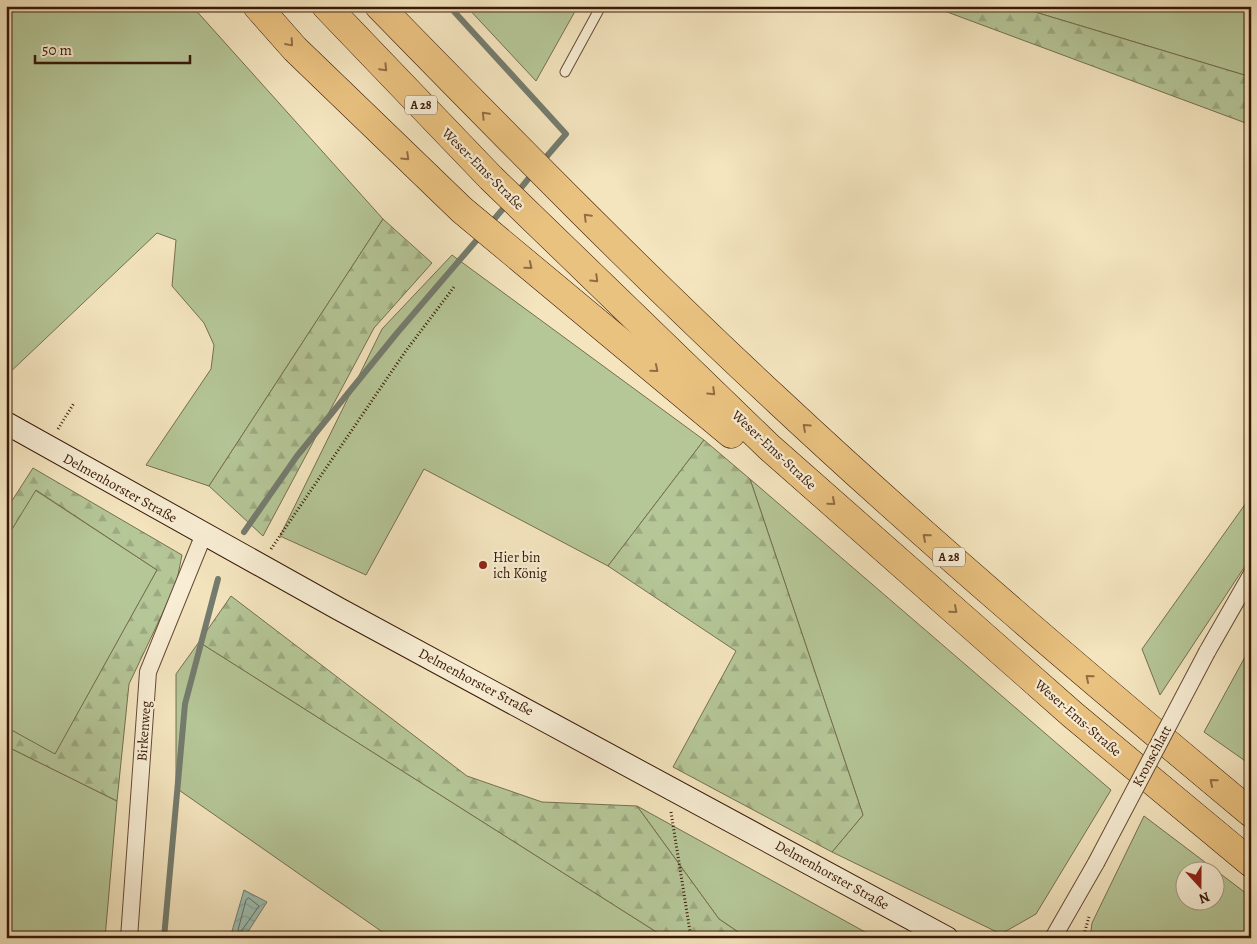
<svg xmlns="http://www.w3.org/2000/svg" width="1257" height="944" viewBox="0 0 1257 944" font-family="Alegreya,serif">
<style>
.grass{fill:#b5c697;stroke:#766f4f;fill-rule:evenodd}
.forest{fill:url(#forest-firs);stroke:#766f4f}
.water{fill:url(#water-waves);stroke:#747c6e}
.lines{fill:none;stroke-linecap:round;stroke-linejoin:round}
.shore{stroke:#6a6c5d;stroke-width:1}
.stream{stroke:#747c6e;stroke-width:6}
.lane-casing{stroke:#674b35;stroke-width:11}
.street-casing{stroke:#674b35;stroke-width:18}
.secondary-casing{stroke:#381807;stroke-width:24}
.highway-casing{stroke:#381807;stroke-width:29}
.path{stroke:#381807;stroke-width:3;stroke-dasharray:1 2.5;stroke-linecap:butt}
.lane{stroke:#f8eed5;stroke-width:9}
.street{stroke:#f8eed5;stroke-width:16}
.secondary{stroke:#f8eed5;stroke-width:22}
.highway{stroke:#eac280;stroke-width:28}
.street-bridge-casing{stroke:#674b35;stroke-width:18;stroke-linecap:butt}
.street-bridge{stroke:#f8eed5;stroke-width:16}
.oneway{stroke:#916d44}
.poi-dot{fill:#8f2418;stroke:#f8eed5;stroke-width:2}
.labels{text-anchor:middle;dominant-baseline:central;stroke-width:4.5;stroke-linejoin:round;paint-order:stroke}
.shield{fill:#f8eed5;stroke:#725845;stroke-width:1}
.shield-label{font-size:12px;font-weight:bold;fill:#381807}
.street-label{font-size:14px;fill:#381807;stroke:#f8eed5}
.poi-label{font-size:14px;fill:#381807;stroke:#f8eed5;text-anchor:start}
</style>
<defs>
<pattern id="forest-firs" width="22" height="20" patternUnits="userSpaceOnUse" patternTransform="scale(1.25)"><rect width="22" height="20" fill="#b5c697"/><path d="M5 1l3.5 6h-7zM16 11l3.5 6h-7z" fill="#9ca981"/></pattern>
<pattern id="water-waves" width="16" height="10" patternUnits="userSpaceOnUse" patternTransform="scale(1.25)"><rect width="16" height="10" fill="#9cbfb3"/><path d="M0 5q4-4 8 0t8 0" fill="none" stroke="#87a398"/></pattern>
</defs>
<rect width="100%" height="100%" fill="#f4e5bf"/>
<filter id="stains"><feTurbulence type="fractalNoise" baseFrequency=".004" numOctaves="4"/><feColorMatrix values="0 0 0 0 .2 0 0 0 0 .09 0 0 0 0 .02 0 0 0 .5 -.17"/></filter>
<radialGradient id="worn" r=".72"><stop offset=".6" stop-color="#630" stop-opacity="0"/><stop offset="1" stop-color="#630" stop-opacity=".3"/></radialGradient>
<g class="grass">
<path d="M6 6H192L383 219 209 486 146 465 211 369 214 345 204 323 172 286 176 240 157 233 6 376Z"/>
<path d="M466 6H578L536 81Z"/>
<path d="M1015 6H1251V77Z"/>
<path d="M452 255 704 440 608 566 424 469 366 575 280 536 382 329Z"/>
<path d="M750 479 1111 790 1036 914 1001 934 832 852 863 815Z"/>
<path d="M35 490 157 570 55 755 6 727V539Z"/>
<path d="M1251 496V557L1160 695 1142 649Z"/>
<path d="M199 642 666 938H391L176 788V674Z"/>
<path d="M1251 646V765L1204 732Z"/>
<path d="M6 746 117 801 105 938H6Z"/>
<path d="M637 806 876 938H747L719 919Z"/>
<path d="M1144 816 1251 897V938H1090L1092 923ZM1184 872H1214V902H1184Z"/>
</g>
<g class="forest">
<path d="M931 6H1015L1251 77V125Z"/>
<path d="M383 219 432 263 374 328 263 536 209 486Z"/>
<path d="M704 440 750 479 863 815 832 852 673 767 736 651 608 566Z"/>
<path d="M33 468 182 555 176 585 129 684 117 801 6 746V727L55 754 157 570 36 490 6 539V510Z"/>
<path d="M231 596 467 776 542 802 637 806 719 919 747 938H666L199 642Z"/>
</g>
<path class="water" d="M244 890 267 902 244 938H230Z"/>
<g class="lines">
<path class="shore" d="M249 898 259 906 240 933 238 930 246 900Z"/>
<g class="stream">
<path d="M449 6 566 134 541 163"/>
<path d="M516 194 533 173"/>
<path d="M490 224 508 203"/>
<path d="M244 532 297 456 397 333 482 234"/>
<path d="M164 938 185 704 218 579"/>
</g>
<g class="lane-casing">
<path id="lane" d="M565 72 601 6"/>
</g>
<g class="street-casing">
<g id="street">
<path d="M1207 652 1251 575"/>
<path d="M129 938 148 672 204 534"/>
<path d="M1053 938 1096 863"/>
</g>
</g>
<g class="secondary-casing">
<path id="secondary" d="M6 423 339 609 947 938"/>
</g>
<g class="highway-casing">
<g id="highway">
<path d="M257 6 295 49 462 210 731 434"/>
<path d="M326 6 491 178 769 447 1073 715 1251 863"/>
<path d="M379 6C510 140 641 274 778 401 931 544 1090 679 1251 813"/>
</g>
</g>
<g class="path">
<path d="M58 429 74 403"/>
<path d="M271 549 405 352 454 287"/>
<path d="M671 812 691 938"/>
<path d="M1083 938 1089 917"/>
</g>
<use href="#lane" class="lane"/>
<use href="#street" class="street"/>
<use href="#secondary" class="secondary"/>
<use href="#highway" class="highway"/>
<g class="street-bridge-casing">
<path id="street-bridge" d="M1096 863 1207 652"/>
</g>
<use href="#street-bridge" class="street-bridge"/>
</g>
<defs><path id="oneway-chevron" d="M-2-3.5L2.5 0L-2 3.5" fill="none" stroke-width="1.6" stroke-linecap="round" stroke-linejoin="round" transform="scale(1.25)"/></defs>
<g class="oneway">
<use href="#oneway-chevron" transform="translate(290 43) rotate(49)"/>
<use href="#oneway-chevron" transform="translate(384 68) rotate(46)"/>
<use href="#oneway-chevron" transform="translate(485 115) rotate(-134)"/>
<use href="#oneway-chevron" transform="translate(406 157) rotate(44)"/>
<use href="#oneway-chevron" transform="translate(587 217) rotate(-135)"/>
<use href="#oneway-chevron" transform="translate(529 266) rotate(39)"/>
<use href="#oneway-chevron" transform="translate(595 279) rotate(44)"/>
<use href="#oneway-chevron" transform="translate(655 369) rotate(40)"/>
<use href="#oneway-chevron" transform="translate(712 392) rotate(44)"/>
<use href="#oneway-chevron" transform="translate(806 427) rotate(-138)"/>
<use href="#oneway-chevron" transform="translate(832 502) rotate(41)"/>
<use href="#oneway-chevron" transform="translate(926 537) rotate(-139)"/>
<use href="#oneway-chevron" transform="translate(954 610) rotate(41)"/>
<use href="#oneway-chevron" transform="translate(1089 678) rotate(-140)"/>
<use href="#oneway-chevron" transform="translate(1213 782) rotate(-140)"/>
</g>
<circle class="poi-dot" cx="483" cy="565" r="5"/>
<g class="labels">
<g class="shield">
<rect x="405" y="95.5" width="32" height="19" rx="4"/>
<rect x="933" y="547.5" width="32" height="19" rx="4"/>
</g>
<g class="shield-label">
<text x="421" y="105">A 28</text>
<text x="949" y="557">A 28</text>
</g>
<g class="street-label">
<text transform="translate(483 169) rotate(45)">Weser-Ems-Straße</text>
<text transform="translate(774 450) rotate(43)">Weser-Ems-Straße</text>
<text transform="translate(120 488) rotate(29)">Delmenhorster Straße</text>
<text transform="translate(476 682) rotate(28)">Delmenhorster Straße</text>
<text transform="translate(1078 718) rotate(41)">Weser-Ems-Straße</text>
<text transform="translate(144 731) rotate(-86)">Birkenweg</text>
<text transform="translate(1152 756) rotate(-62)">Kronschlatt</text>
<text transform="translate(832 875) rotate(29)">Delmenhorster Straße</text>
</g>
<g class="poi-label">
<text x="493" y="557">Hier bin<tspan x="493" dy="16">ich König</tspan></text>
</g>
</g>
<rect width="1257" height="944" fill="none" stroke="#f4e5bf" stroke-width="25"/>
<rect x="8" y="8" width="1242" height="929" fill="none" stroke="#381807" stroke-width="2.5"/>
<rect x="12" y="12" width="1232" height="919" fill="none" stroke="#381807"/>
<g transform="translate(1200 886) rotate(159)"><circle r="24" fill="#f8eed5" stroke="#ab9883"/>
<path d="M0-4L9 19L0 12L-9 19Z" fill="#8f2418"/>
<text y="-8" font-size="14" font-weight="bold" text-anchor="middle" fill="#381807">N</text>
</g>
<path d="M35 55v8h155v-8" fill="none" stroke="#381807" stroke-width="2.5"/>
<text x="42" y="55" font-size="15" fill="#381807" stroke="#f8eed5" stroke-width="4" paint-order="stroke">50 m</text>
<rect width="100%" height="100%" filter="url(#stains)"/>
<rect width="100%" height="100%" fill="url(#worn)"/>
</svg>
